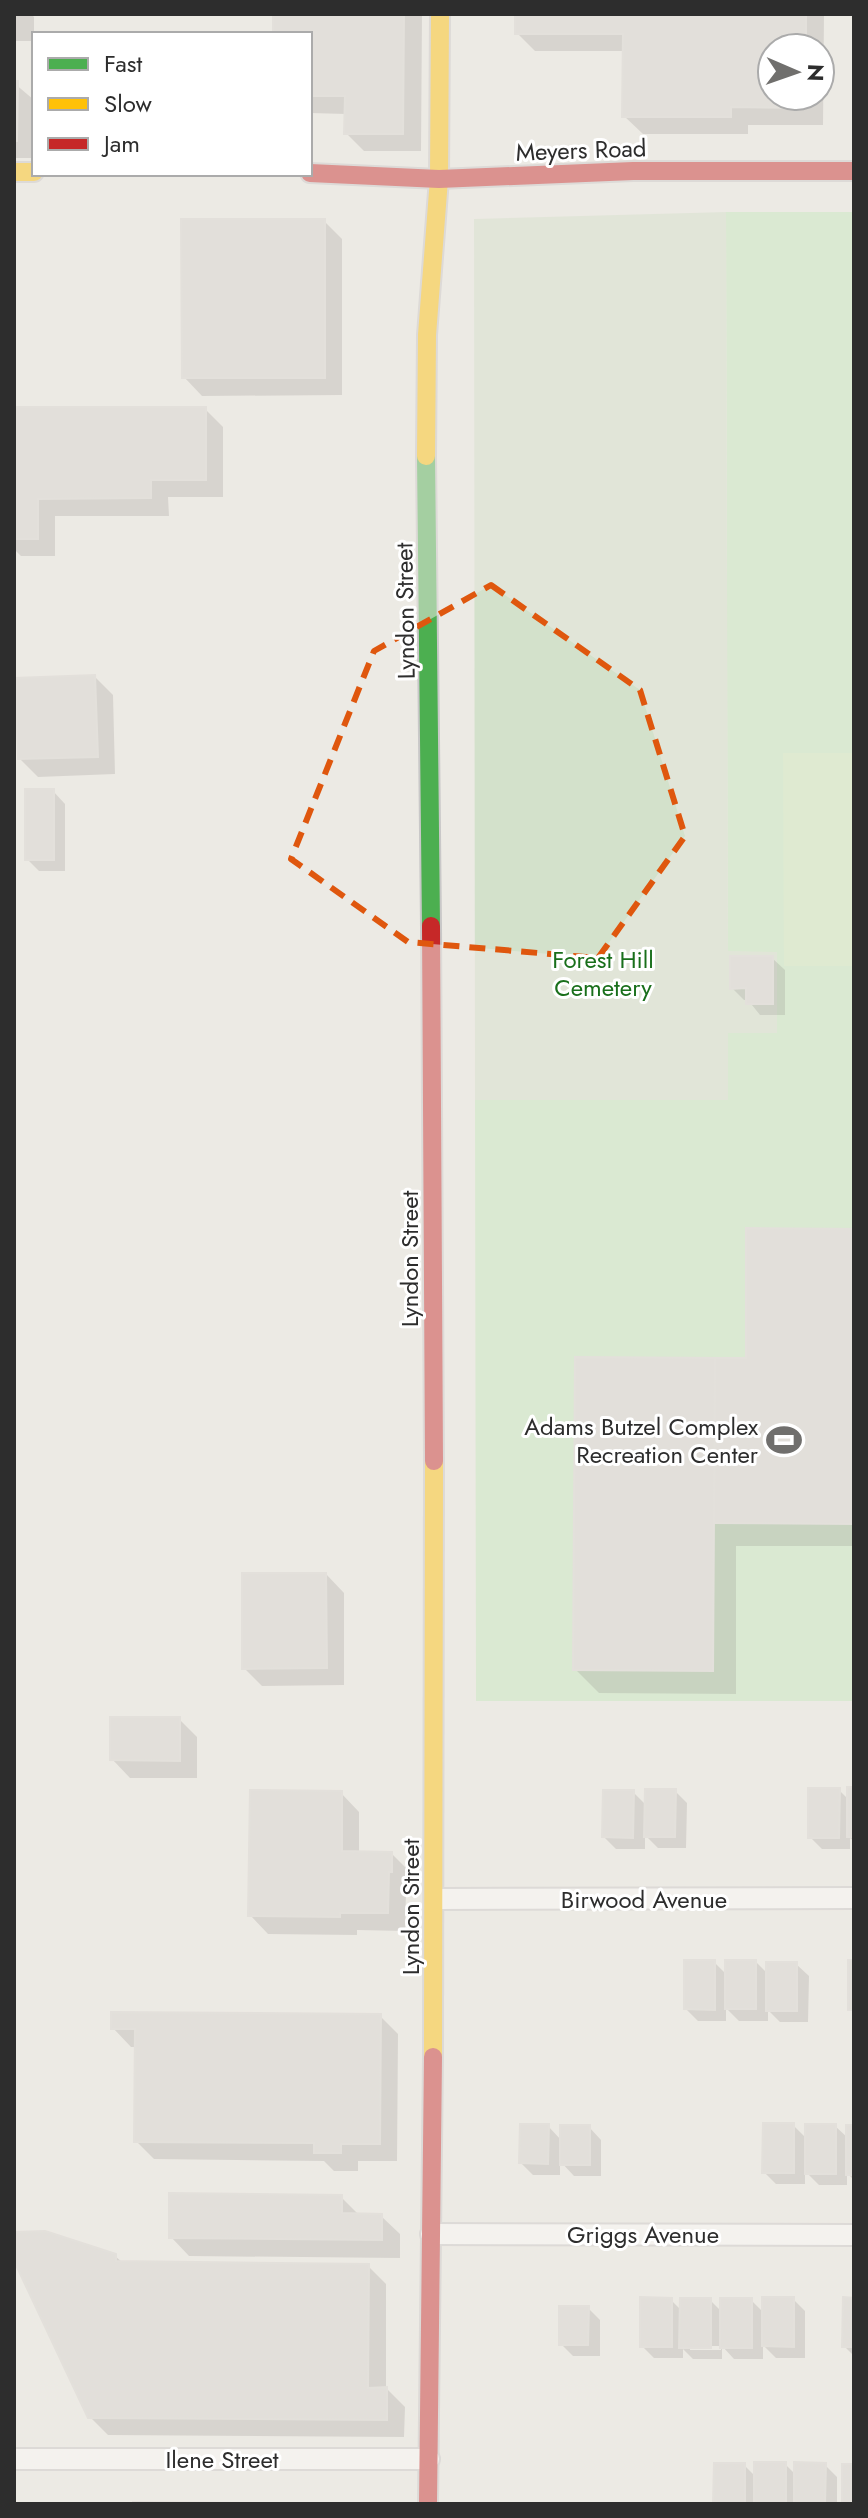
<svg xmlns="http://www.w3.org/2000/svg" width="868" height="2518" viewBox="0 0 868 2518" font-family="Jost,sans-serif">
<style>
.green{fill:#c4e8bc}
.cemetery{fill:#d3e1cb}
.pitch{fill:#ceecba}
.shadow{fill:#0003;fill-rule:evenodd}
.building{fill:#d5d3cf;stroke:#d7d5d0;stroke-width:2}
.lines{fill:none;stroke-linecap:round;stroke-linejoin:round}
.street-casing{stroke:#c9c8c8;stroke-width:24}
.fast-casing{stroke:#c9c8c8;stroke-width:22}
.slow-casing{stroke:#c9c8c8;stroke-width:22}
.jam-casing{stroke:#c9c8c8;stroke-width:22}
.street{stroke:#fcfcfb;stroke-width:20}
.fast{stroke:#4caf50;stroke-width:18}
.slow{stroke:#ffc107;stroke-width:18}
.jam{stroke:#c62828;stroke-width:18}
.marked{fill:none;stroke:#df570e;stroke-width:6;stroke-dasharray:16 10;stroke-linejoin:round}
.labels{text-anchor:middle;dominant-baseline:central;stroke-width:6;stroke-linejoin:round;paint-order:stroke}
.street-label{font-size:24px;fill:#2d2d2d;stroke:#fff}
.park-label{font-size:24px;fill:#196f1b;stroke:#fff}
.poi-label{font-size:24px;fill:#2d2d2d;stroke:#fff;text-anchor:end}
</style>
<rect width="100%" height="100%" fill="#eceae4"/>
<path class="green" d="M726 212H854V1701H476L475 1100 728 1099Z"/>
<path class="cemetery" d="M726 212 728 951 777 952V1033H728V1100H475L474 219Z"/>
<path class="pitch" d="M783 753H854V966H784Z"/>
<g class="shadow">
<path d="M14 14H31L34 17V41H14Z"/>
<path d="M275 14H422L421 151H364L346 133V114L310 113V34H275Z"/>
<path d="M517 14H824L823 125H748V134H643L624 116 625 51H535L517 33ZM772 48H820V96H772Z"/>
<path d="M14 83 34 100V158H14Z"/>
<path d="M324 221 342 239V395L202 396 184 377Z"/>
<path d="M14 409H205L223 427V497H168L169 516H55V556H21L14 549Z"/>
<path d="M95 677 113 695 115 774 38 777 20 759Z"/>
<path d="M53 791 65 804V871H39L27 859Z"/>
<path d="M772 958 785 970V1015H760L748 1000H744L732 988Z"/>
<path d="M854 1231V1546H736V1694L599 1693 575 1669 577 1359 748 1360Z"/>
<path d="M326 1574 344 1593V1685L262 1686 244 1668Z"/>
<path d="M179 1719 197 1737V1778H130L112 1759Z"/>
<path d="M854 1789V1841L850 1838V1849H822L810 1837 839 1790 849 1800Z"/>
<path d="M675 1791 687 1803 686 1848H658L645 1835V1849H616L604 1837 633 1792 646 1805Z"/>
<path d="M341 1793 359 1812V1853L392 1854 410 1872 409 1890H406L405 1931 357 1930V1935L268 1934 250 1915Z"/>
<path d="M714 1962 727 1975 756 1962 768 1974 796 1964 809 1976 808 2022H780L768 2010V2021H739L726 2008V2021H698L686 2009Z"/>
<path d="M380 2016 398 2034 397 2161H358V2171H334L324 2161 154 2159 136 2141 137 2047H131L113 2028Z"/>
<path d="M793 2125 807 2139 835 2126 848 2138 854 2127V2180L847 2173V2185H819L805 2171V2184H776L764 2172Z"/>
<path d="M548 2126 562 2141 589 2127 601 2140V2176H574L560 2161V2175H533L521 2163Z"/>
<path d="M341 2197 360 2216H381L400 2234V2258L189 2256 171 2237Z"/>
<path d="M115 2256 123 2263 368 2266 386 2284V2388L405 2407 404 2437 108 2435 90 2417Z"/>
<path d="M793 2299 805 2311V2358H776L763 2345V2359H734L722 2346V2359H693L683 2349V2358H654L642 2346 671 2300 681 2310 710 2300 722 2312 751 2300 764 2313ZM690 2346H721V2350H690Z"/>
<path d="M854 2300V2356L844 2346Z"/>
<path d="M588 2308 600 2320V2356H573L561 2344Z"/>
<path d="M785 2464 796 2475 825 2465 837 2477V2504H715L744 2465 756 2477Z"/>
</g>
<g class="building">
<path d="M273 14H404L403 134H344L345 96H310V34H273Z"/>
<path d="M515 14H806V48H772V96H806V108L731 107V117H622L623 34H515Z"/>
<path d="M14 81H18L17 141H14Z"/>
<path d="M181 219H325V378H182Z"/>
<path d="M14 407H206V480H151V498L38 499V539H14Z"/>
<path d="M95 675 98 757 18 759 15 678Z"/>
<rect x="25" y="789" width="29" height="71"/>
<path d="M730 956H773V1004H746V988L730 989Z"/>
<path d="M746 1228 854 1229V1524L714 1523 715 1358H746Z"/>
<path d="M575 1357 715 1358 713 1671 573 1670Z"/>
<path d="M242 1573H326L327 1668 242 1669Z"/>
<path d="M110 1717H180V1761L110 1760Z"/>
<rect x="847" y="1787" width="7" height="50"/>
<path d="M808 1788H840L839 1838H808Z"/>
<path d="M645 1789H676L675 1837H644Z"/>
<path d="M250 1790 342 1791V1851L392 1852V1872H389L388 1913H340V1917L248 1916Z"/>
<path d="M603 1790H634L633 1838 602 1837Z"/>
<path d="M684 1960H715V2010L684 2009Z"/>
<rect x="725" y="1960" width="31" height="49"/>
<rect x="848" y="1960" width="6" height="50"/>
<rect x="766" y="1962" width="31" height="49"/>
<path d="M111 2012 381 2014 380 2144H341V2153H314V2143L134 2142 135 2029H111Z"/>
<path d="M763 2123H794V2173H762Z"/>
<path d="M520 2124H549L548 2164 519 2163Z"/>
<rect x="805" y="2124" width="31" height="50"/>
<rect x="560" y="2125" width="30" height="40"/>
<rect x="846" y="2125" width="8" height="50"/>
<path d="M169 2193 342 2195V2213L382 2214V2240L169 2238Z"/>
<path d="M45 2231 116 2254V2261L369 2264 368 2388 387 2387V2420L88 2418 15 2263V2232Z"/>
<path d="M640 2297 672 2298V2347H640Z"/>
<path d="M762 2297H794V2347L762 2346Z"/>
<path d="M843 2297 854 2298V2347H842Z"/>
<path d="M680 2298H711V2348H679Z"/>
<rect x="720" y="2298" width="32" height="50"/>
<path d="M559 2306H589L588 2345H559Z"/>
<rect x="754" y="2462" width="32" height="42"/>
<path d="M794 2462 826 2463 825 2504H794Z"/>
<path d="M714 2463H745V2504H713Z"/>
<rect x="842" y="2464" width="12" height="40"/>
<path d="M133 2502 253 2503V2504H133Z"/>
<path d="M253 2503H393V2504Z"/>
</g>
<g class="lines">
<g class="street-casing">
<g id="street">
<path d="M435 1899 854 1898"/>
<path d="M431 2234 854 2235"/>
<path d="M14 2459H429"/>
</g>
</g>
<g class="fast-casing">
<path id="fast" d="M426 456 431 926"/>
</g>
<g class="slow-casing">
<g id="slow">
<path d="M14 172H34"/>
<path d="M426 456 427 335 439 179 440 14"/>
<path d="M433 2057 434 1461"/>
</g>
</g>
<g class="jam-casing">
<g id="jam">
<path d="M310 173 439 179 633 171H854"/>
<path d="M431 926 434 1461"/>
<path d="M428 2504 433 2057"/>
</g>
</g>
<use href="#street" class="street"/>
<use href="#fast" class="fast"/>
<use href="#slow" class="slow"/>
<use href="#jam" class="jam"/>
</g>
<path d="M0 0H868V2518H0ZM491 585 640 690 685 836 598 958 408 942 291 859 374 651Z" fill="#eceae4" fill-opacity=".55" fill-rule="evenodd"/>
<path class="marked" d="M491 585 640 690 685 836 598 958 408 942 291 859 374 651Z"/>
<defs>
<g id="stadium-bare" transform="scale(2.76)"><path d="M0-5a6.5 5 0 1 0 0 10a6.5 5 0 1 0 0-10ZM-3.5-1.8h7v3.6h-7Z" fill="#706f6d" stroke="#fff" stroke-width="2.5" paint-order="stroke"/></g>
</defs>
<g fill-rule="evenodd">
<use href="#stadium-bare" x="784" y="1440"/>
</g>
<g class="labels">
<g class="street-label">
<text transform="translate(581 150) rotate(-2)">Meyers Road</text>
<text transform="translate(405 611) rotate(-91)">Lyndon Street</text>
<text transform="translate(409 1259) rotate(-90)">Lyndon Street</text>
<text x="644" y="1899">Birwood Avenue</text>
<text transform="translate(410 1907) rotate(-90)">Lyndon Street</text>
<text x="643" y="2234">Griggs Avenue</text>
<text x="222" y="2459">Ilene Street</text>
</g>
<g class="park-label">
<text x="603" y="959">Forest Hill<tspan x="603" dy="28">Cemetery</tspan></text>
</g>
<g class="poi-label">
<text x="758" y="1426">Adams Butzel Complex<tspan x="758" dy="28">Recreation Center</tspan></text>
</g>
</g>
<rect width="868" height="2518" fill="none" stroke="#2d2d2d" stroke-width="32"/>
<rect x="32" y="32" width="280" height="144" fill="#ffffff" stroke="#ababab" stroke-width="2"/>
<rect x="48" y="58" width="40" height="12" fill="#4caf50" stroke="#ababab" stroke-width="2"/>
<text x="104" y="72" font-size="24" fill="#2d2d2d">Fast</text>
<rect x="48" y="98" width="40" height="12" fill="#ffc107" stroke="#ababab" stroke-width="2"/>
<text x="104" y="112" font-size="24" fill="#2d2d2d">Slow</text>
<rect x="48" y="138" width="40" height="12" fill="#c62828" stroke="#ababab" stroke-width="2"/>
<text x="104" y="152" font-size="24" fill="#2d2d2d">Jam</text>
<g transform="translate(796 72) rotate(92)"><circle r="38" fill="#ffffff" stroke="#ababab" stroke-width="2"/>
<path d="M0-6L14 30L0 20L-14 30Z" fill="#706f6d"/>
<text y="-12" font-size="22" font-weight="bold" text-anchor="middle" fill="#2d2d2d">N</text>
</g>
</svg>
